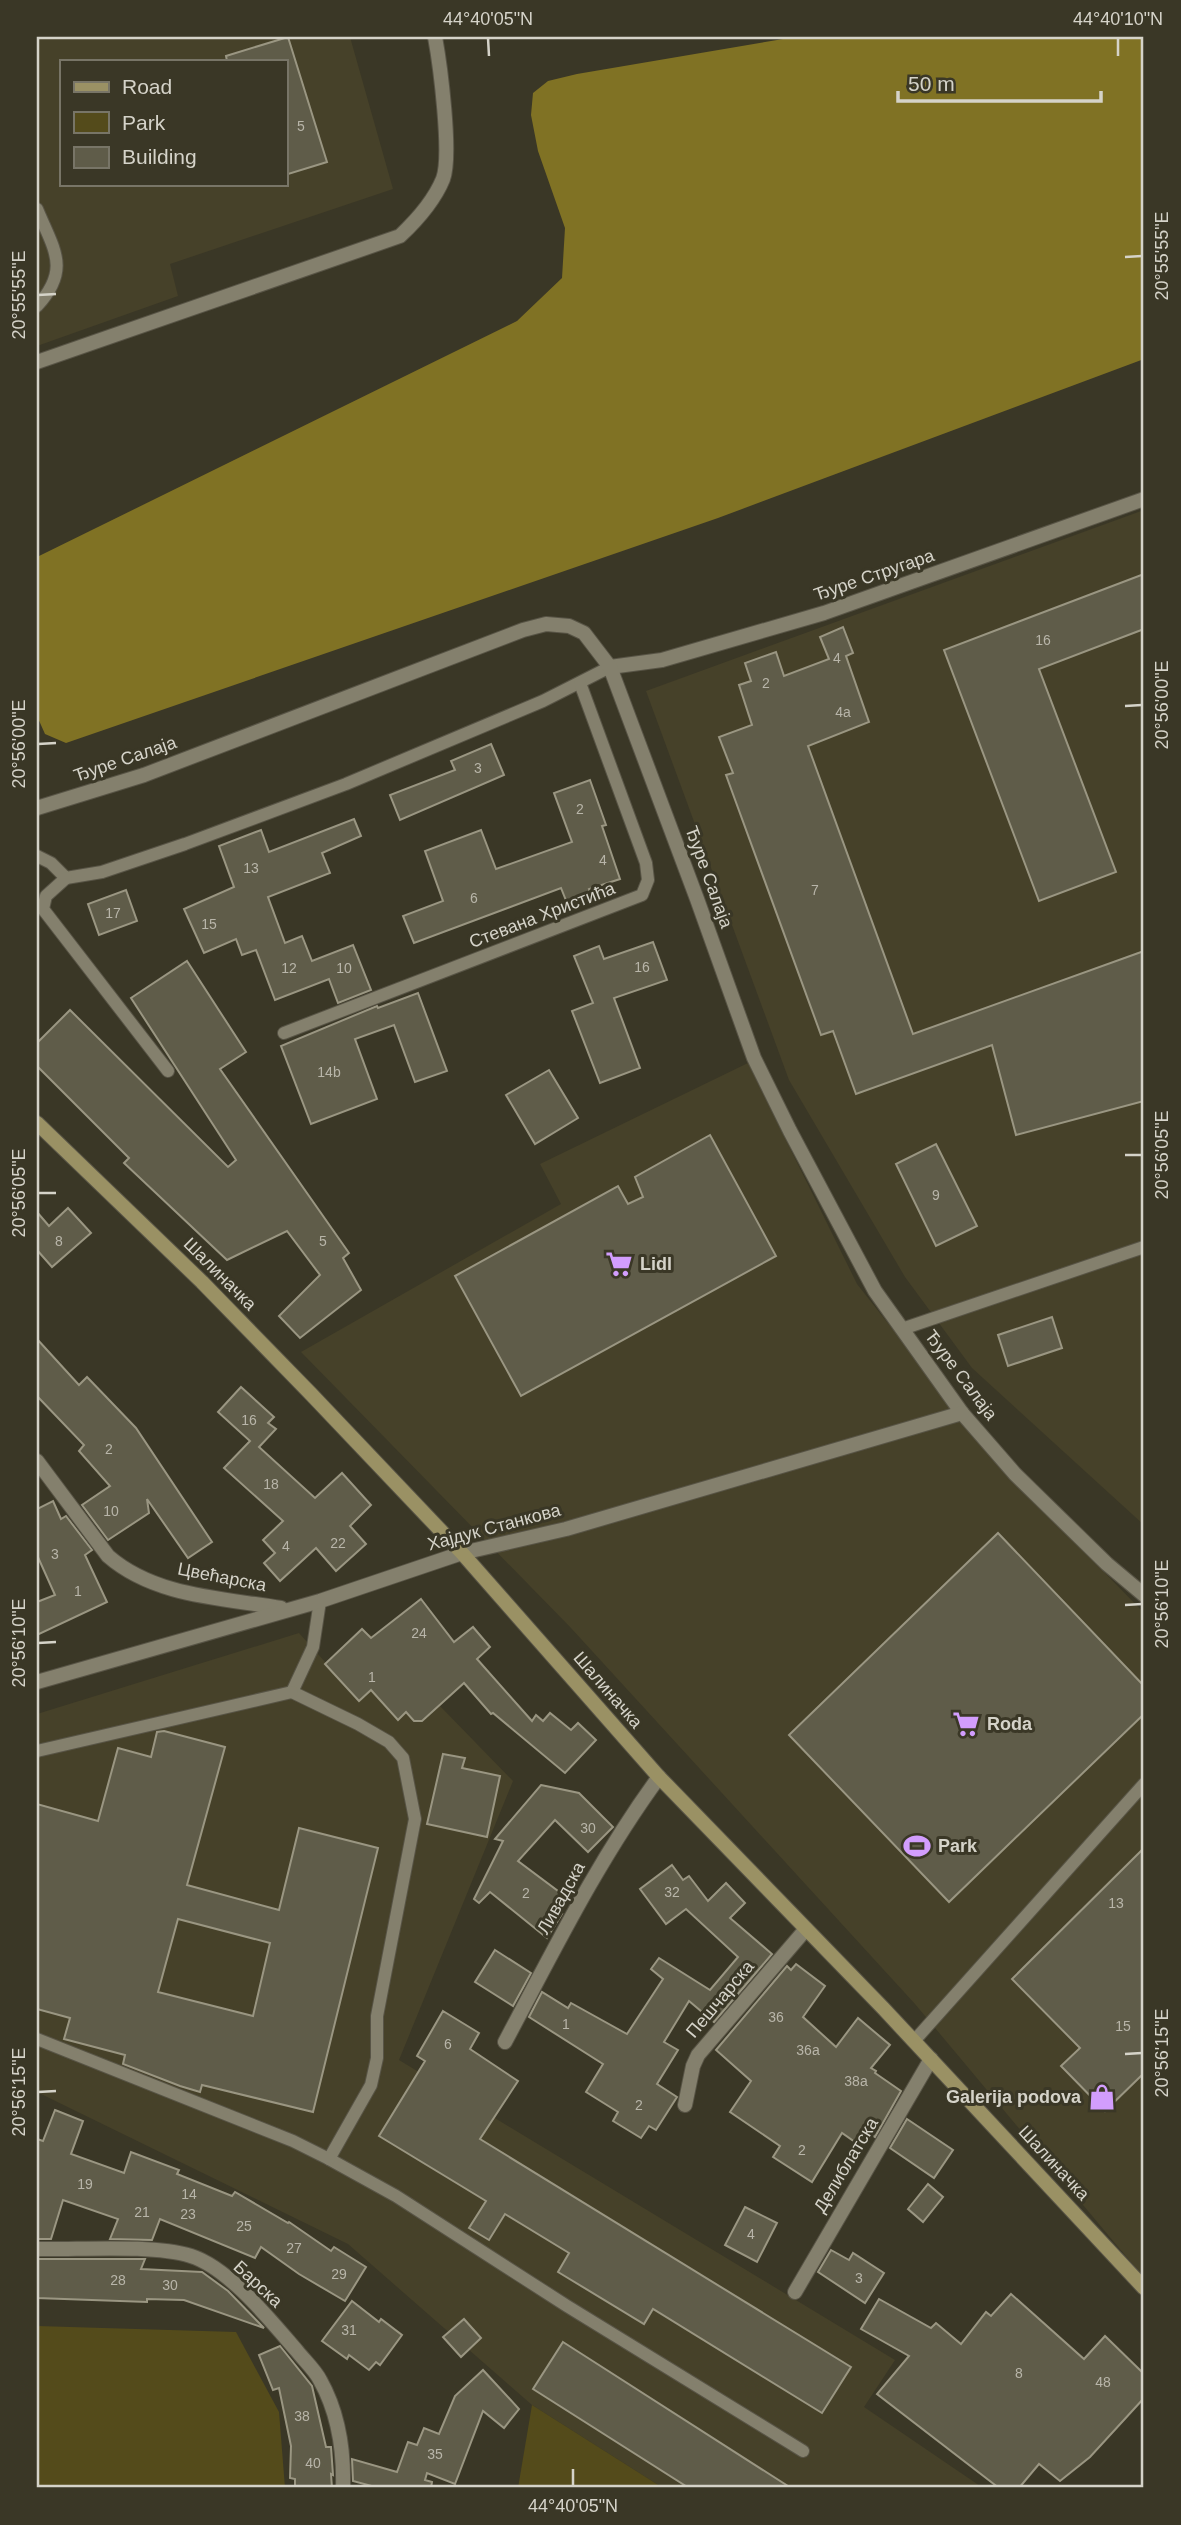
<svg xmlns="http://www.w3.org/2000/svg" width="1181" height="2525" viewBox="0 0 1181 2525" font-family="Helvetica,sans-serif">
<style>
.built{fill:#464129;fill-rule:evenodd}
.green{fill:#544b1b}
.forest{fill:#807224}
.building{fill:#5f5c49;stroke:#9a9682;stroke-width:2;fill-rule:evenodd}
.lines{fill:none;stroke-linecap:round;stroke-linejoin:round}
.lane-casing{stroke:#585446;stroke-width:14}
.street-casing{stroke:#585446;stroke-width:16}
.secondary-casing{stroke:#585446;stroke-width:16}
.lane{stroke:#84806d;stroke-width:12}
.street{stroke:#84806d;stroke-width:14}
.secondary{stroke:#9a9164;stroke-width:14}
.ticks{fill:none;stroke:#d5d3c9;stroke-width:2.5}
.labels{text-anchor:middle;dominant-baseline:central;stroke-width:6;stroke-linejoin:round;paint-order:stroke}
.number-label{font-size:14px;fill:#b8b5a9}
.street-label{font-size:18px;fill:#d5d3c9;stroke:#3a3726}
.poi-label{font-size:18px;font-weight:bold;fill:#d5d3c9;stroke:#3a3726;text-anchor:start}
.neatline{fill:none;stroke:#d5d3c9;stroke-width:2.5}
.ticks-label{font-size:18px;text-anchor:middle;fill:#d5d3c9}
</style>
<rect width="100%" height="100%" fill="#3a3726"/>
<g class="built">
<path d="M37 37H350L393 189 170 264 178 296 37 346ZM61 61H285V184H61Z"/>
<path d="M1144 510V1525L972 1368 905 1277 789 1080 646 691Z"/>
<path d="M748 1063 857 1284 999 1464 1144 1613V2278L915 2004 571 1628 301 1352 561 1204 540 1164Z"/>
<path d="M299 1633 326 1663 370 1634 513 1781 399 2060 895 2360 864 2407 983 2488H663L532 2405 348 2244 37 2092V1714Z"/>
</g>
<g class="green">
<path d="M37 2326 236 2332 279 2412 285 2488H37Z"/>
<path d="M532 2405 663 2488H518Z"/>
</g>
<path class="forest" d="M795 37H1144V359L718 518 66 743 45 734 37 716V557L517 321 562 278 565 228 538 151 531 115 533 93 548 81 577 74Z"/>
<g class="building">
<path d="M288 37 327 162 285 175V61H227L226 56Z"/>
<path d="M1144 574V629L1039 669 1116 872 1039 901 944 650Z"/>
<path d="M843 627 853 653 846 656 869 722 808 746 913 1034 1144 951V1101L1016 1135 992 1045 856 1094 833 1031 821 1035 726 775 733 773 719 737 752 725 739 685 751 681 745 663 776 652 784 676 829 659 820 637Z"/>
<path d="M491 744 504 775 400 820 390 795 455 770 451 761Z"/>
<path d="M590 780 606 825 602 826 620 879 589 889 593 899 569 908 561 888 414 943 403 916 443 901 425 851 481 830 496 869 572 842 554 793Z"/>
<path d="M354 819 361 836 322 853 330 873 268 897 285 943 302 936 312 961 353 945 371 990 338 1003 329 979 275 1000 256 950 242 955 236 939 204 953 184 909 234 887 219 846 261 830 269 852Z"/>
<path d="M126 890 137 921 99 935 88 904Z"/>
<path d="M653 942 667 980 614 998 640 1068 600 1083 572 1011 593 1003 574 956 599 946 604 959Z"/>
<path d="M187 961 246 1052 220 1069 349 1253 343 1258 361 1290 300 1338 279 1316 320 1275 287 1231 227 1260 124 1163 129 1158 37 1066V1043L70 1010 228 1167 236 1160 131 998Z"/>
<path d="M418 993 447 1071 415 1082 394 1025 355 1039 377 1099 311 1124 281 1046 377 1006 378 1008Z"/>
<path d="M549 1070 578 1118 535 1144 506 1095Z"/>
<path d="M710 1135 776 1256 521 1396 455 1276 618 1186 628 1204 643 1197 635 1177Z"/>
<path d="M936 1144 977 1226 936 1246 896 1164Z"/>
<path d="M68 1208 91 1233 52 1267 37 1250V1212L49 1226Z"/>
<path d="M1052 1317 1062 1348 1008 1366 998 1335Z"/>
<path d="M37 1339 79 1385 87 1377 136 1428 212 1542 188 1558 147 1499 149 1513 108 1540 82 1505 110 1486 79 1451 84 1445 37 1396Z"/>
<path d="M241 1387 274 1417 268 1423 276 1429 259 1447 315 1498 342 1473 371 1505 350 1526 366 1544 336 1571 316 1548 280 1581 264 1563 275 1553 263 1540 283 1521 224 1468 250 1441 218 1412Z"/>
<path d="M53 1501 61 1519 66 1516 92 1550 85 1555 107 1602 37 1635V1602L55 1595 37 1555V1509Z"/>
<path d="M998 1533 1144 1686V1714L949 1902 789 1735Z"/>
<path d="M421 1599 454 1642 473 1627 490 1647 477 1659 532 1721 536 1715 543 1721 550 1713 571 1730 578 1723 596 1740 565 1773 493 1713 491 1714 464 1683 422 1721H414L406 1712 398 1720 371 1690 359 1701 325 1664 362 1629 371 1638Z"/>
<path d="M164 1731 225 1747 187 1885 279 1910 299 1828 378 1848 313 2112 202 2085 200 2092 180 2086 123 2064 125 2055 64 2039 70 2018 37 2009V1804L98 1821 118 1748 151 1757 157 1732ZM178 1919 270 1943 253 2016 158 1992Z"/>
<path d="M443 1754 465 1758 462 1768 500 1776 487 1837 427 1824Z"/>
<path d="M541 1785 579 1793 613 1827 588 1852 555 1820 518 1861 566 1897 556 1911 562 1914 547 1938 490 1892 479 1903 474 1899 503 1841 495 1839Z"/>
<path d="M1144 1848V2073L1105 2111 1061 2066 1080 2048 1012 1979Z"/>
<path d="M672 1865 683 1880 689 1876 708 1901 726 1883 745 1903 730 1918 772 1954 714 2022 689 2001 664 2042 678 2050 657 2084 677 2097 656 2130 649 2126 641 2138 613 2121 618 2112 586 2092 603 2064 529 2017 542 1992 568 2008 571 2003 627 2034 663 1979 651 1969 659 1958 710 1990 738 1957 686 1909 666 1924 640 1889Z"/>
<path d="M495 1950 531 1973 513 2006 475 1982Z"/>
<path d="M796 1964 825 1986 803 2017 836 2047 858 2018 890 2045 871 2068 876 2071 875 2073 901 2091 875 2137 863 2129 855 2142 842 2133 812 2182 773 2157 780 2146 730 2112 751 2081 716 2050 787 1966 791 1970Z"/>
<path d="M443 2011 479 2033 470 2049 518 2081 480 2139 851 2367 822 2413 653 2309 644 2324 558 2272 569 2253 505 2214 489 2240 469 2228 486 2201 379 2136 425 2061 417 2056Z"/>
<path d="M55 2110 83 2121 71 2154 124 2173 131 2152 179 2170 177 2174 232 2196 235 2192 288 2223 289 2222 331 2251 334 2247 366 2267 345 2301 299 2274 261 2247 255 2258 160 2219 152 2240 110 2239 118 2219 63 2200 51 2239H37V2139L43 2141Z"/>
<path d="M907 2119 953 2150 934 2178 890 2148Z"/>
<path d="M928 2184 943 2197 923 2222 908 2209Z"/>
<path d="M745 2207 777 2223 757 2262 725 2245Z"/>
<path d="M831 2250 849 2260 853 2253 884 2273 865 2303 818 2272Z"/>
<path d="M37 2259H145L141 2269 202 2272 228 2291 264 2328 184 2300 147 2299V2302L37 2298Z"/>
<path d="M1011 2294 1084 2359 1105 2336 1144 2374V2398L1090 2457 1060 2481 1039 2464 1019 2488H999L877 2394 909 2356 861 2329 879 2299 931 2328 936 2323 961 2344 986 2312 991 2316Z"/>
<path d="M352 2301 379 2322 381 2319 402 2335 380 2365 376 2362 369 2370 349 2355 347 2359 322 2341Z"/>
<path d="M464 2319 481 2338 461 2357 443 2337Z"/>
<path d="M563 2342 791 2488H689L533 2389Z"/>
<path d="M280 2346 312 2386 326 2447H331L333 2475 331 2474 332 2488H295V2479L290 2478 291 2446 279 2388 273 2390 259 2355Z"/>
<path d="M483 2370 519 2409 504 2428 483 2411 455 2484 427 2473 425 2480 432 2482 431 2488H379L353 2481 352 2459 397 2472 408 2442 417 2445 424 2428 439 2434 455 2396Z"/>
</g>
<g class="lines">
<g class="lane-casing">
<g id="lane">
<path d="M37 209C54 250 71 269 37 306"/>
<path d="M37 856 51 863 66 878 102 872 185 844 346 784 543 701 610 667"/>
<path d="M66 878 46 896 43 909 168 1071"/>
<path d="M284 1033 642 895 648 880 646 863 580 683"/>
<path d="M902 1329 1144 1247"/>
<path d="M320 1601 313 1647 292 1692 358 1724 389 1742 403 1758 415 1819 377 2016V2058L371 2085 329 2159 396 2196 567 2306 803 2451"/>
<path d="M37 1751 292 1692"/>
<path d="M37 2039 293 2141 329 2159"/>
<path d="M914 2041 1144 1784"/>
</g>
</g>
<g class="street-casing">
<g id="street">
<path d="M37 362 400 236C417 220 434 201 443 179 452 155 440 64 435 37"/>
<path d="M610 667 662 660 824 613 1144 499"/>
<path d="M37 808 144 775 523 630 546 624 569 626 584 633 610 667 697 899 754 1058 790 1131 875 1291 962 1413 1015 1474 1107 1564 1144 1595"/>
<path d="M37 1461 108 1556C155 1597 223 1598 281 1608"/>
<path d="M37 1682 320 1601 462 1553 566 1529 962 1413"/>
<path d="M505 2042C553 1952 598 1860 659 1777"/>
<path d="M685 2105 693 2066 698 2055 806 1929"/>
<path d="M37 2249C79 2250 151 2244 191 2256 229 2268 271 2321 297 2351 304 2360 315 2370 320 2380 338 2412 344 2452 343 2488"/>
<path d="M795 2292 931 2059"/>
</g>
</g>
<g class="secondary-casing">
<path id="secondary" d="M37 1123 202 1282 311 1394 462 1553 659 1777 883 2008 1144 2288"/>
</g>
<use href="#lane" class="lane"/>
<use href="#street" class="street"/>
<use href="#secondary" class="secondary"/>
</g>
<path class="ticks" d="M488 38 489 56M1118 38V56M1125 257 1142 256M38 295 56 294M1125 706 1142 705M38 744 56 743M1125 1155H1142M38 1193H56M1125 1605 1142 1604M38 1643 56 1642M1125 2054 1142 2053M38 2092 56 2091M573 2469V2486"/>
<defs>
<g id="supermarket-bare" transform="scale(2.1)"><path d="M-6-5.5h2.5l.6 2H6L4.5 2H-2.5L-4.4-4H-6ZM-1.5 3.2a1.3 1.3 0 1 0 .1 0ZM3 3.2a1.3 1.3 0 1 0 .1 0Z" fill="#d29dfd" stroke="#3a3726" stroke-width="2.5" paint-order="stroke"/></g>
<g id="stadium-bare" transform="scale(2.1)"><path d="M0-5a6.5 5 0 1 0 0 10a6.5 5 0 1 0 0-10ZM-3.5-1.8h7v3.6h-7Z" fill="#d29dfd" stroke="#3a3726" stroke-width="2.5" paint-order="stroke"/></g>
<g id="shop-bare" transform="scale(2.1)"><path d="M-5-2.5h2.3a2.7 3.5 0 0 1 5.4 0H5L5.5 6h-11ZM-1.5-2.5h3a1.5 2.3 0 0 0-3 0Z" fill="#d29dfd" stroke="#3a3726" stroke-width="2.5" paint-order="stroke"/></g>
</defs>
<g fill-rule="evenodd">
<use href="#supermarket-bare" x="619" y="1264"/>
<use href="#supermarket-bare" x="966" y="1724"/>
<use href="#stadium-bare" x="917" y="1846"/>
<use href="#shop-bare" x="1102" y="2097"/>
</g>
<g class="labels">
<g class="number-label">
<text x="301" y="126">5</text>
<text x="1043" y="640">16</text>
<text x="837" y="658">4</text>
<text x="766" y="683">2</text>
<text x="843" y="712">4a</text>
<text x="478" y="768">3</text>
<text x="580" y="809">2</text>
<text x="603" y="860">4</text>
<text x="251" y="868">13</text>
<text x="815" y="890">7</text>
<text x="474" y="898">6</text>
<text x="113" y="913">17</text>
<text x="209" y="924">15</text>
<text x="642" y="967">16</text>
<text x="289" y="968">12</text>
<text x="344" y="968">10</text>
<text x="329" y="1072">14b</text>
<text x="936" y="1195">9</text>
<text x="59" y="1241">8</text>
<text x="323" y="1241">5</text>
<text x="249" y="1420">16</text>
<text x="109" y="1449">2</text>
<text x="271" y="1484">18</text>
<text x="111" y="1511">10</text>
<text x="338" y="1543">22</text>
<text x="286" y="1546">4</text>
<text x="55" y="1554">3</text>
<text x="78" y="1591">1</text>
<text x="419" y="1633">24</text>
<text x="372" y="1677">1</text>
<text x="588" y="1828">30</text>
<text x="672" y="1892">32</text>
<text x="526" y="1893">2</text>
<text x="1116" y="1903">13</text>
<text x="776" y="2017">36</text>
<text x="566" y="2024">1</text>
<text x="1123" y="2026">15</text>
<text x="448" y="2044">6</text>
<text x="808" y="2050">36a</text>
<text x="856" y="2081">38a</text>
<text x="639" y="2105">2</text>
<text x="802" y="2150">2</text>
<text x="85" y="2184">19</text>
<text x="189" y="2194">14</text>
<text x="142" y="2212">21</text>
<text x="188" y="2214">23</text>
<text x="244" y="2226">25</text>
<text x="751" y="2234">4</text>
<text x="294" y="2248">27</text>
<text x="339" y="2274">29</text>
<text x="859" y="2278">3</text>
<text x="118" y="2280">28</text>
<text x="170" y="2285">30</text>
<text x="349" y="2330">31</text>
<text x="1019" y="2373">8</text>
<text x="1103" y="2382">48</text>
<text x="302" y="2416">38</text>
<text x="435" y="2454">35</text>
<text x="313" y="2463">40</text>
</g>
<g class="street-label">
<text transform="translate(874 575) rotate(-19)">Ђуре Стругара</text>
<text transform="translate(125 759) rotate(-19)">Ђуре Салаја</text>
<text transform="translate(709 877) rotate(70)">Ђуре Салаја</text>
<text transform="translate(542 915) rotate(-21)">Стевана Христића</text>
<text transform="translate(220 1274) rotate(45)">Шалиначка</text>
<text transform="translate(961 1375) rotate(53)">Ђуре Салаја</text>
<text transform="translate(494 1527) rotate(-15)">Хајдук Станкова</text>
<text transform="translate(222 1577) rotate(11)">Цвећарска</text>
<text transform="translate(608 1690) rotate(49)">Шалиначка</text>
<text transform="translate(561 1898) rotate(-61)">Ливадска</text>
<text transform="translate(720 1999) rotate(-50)">Пешчарска</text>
<text transform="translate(1054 2163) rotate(47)">Шалиначка</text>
<text transform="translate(846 2165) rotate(-59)">Делиблатска</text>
<text transform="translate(258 2284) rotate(43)">Барска</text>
</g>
<g class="poi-label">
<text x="640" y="1264">Lidl</text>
<text x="987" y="1724">Roda</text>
<text x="938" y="1846">Park</text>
<text x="1081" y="2097" text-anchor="end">Galerija podova</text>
</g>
</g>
<rect width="1181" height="2525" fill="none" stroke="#3a3726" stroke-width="77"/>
<rect x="60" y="60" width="228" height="126" fill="#3a3726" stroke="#787567" stroke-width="2"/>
<rect x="74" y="82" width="35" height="10" fill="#9a9164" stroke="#787567" stroke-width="2"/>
<text x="122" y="94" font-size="21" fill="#d5d3c9">Road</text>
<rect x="74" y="112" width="35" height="21" fill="#544b1b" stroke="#787567" stroke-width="2"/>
<text x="122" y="130" font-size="21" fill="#d5d3c9">Park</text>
<rect x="74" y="147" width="35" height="21" fill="#5f5c49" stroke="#787567" stroke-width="2"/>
<text x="122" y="164" font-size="21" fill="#d5d3c9">Building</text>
<path d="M898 91v10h203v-10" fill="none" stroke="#d5d3c9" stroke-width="3.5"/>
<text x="908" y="91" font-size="21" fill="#d5d3c9" stroke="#3a3726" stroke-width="5" paint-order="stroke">50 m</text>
<rect x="38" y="38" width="1104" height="2448" class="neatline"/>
<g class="ticks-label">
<text x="488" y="25">44°40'05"N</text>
<text x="1118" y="25">44°40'10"N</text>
<text transform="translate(1162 256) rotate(-90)" y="6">20°55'55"E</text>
<text transform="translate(19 295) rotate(-90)" y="6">20°55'55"E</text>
<text transform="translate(1162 705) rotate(-90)" y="6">20°56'00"E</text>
<text transform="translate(19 744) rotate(-90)" y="6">20°56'00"E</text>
<text transform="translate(1162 1155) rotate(-90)" y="6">20°56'05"E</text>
<text transform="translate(19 1193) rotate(-90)" y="6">20°56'05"E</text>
<text transform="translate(1162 1604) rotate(-90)" y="6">20°56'10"E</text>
<text transform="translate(19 1643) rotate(-90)" y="6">20°56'10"E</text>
<text transform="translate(1162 2053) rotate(-90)" y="6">20°56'15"E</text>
<text transform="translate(19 2092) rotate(-90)" y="6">20°56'15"E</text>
<text x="573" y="2512">44°40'05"N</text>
</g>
</svg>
